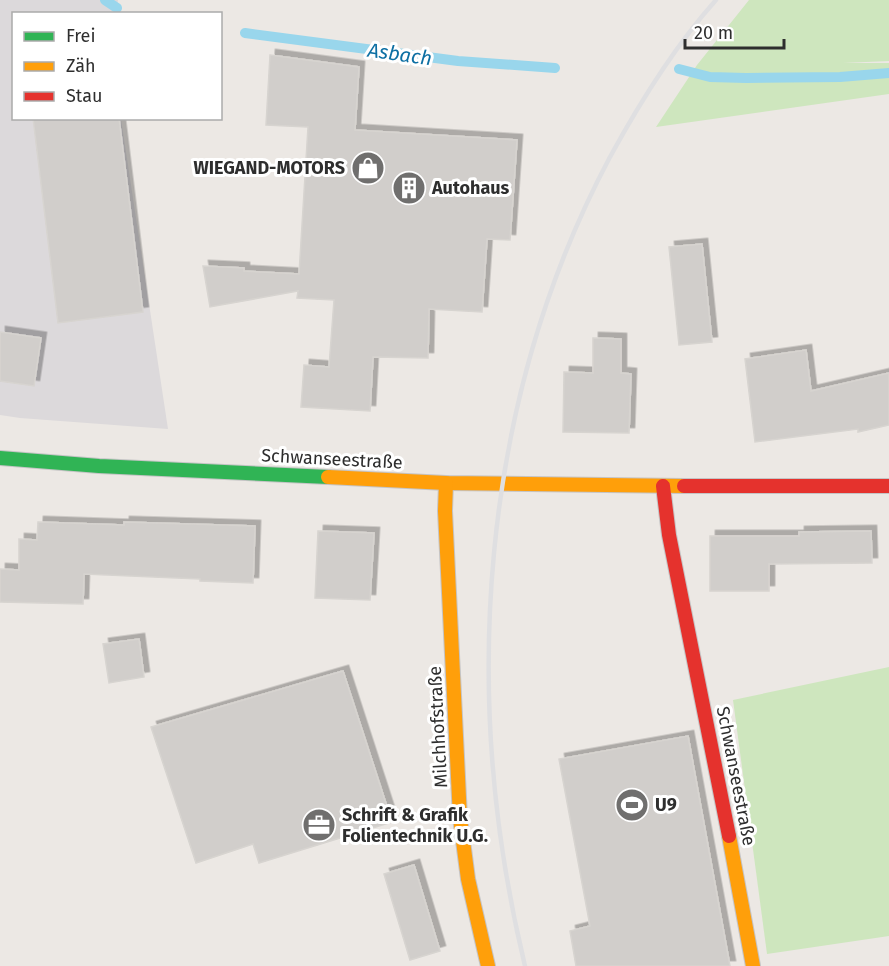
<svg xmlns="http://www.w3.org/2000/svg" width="889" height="966" viewBox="0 0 889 966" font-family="'Fira Sans',sans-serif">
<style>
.industrial{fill:#dcd9db}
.green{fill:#cee6be}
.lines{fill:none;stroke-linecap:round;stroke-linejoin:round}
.stream{stroke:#99d6ec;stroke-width:10}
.building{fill:#d1cecb;stroke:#d7d4d0;stroke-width:1.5;filter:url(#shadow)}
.fast-casing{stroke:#c5c4c5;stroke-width:16}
.slow-casing{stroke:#c5c4c5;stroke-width:16}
.jam-casing{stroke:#c5c4c5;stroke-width:16}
.fast{stroke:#30b455;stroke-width:14}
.slow{stroke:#ff9f0a;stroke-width:14}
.jam{stroke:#e5322d;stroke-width:14}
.rail{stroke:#dfdfe1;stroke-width:4.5}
.labels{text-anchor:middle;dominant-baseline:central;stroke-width:6;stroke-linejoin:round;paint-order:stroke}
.poi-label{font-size:18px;font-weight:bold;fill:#2e2e2e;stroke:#fff;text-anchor:start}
.street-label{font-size:18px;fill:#2e2e2e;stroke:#fff}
.water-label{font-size:20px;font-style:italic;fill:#0d6fa3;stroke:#fff}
</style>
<defs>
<filter id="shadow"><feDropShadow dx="5.5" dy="-5.5" stdDeviation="0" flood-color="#0004"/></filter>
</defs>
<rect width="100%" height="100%" fill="#ece8e4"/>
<path class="industrial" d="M0 0H118L116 13 14 14V118L121 119 168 429 20 418 0 415Z"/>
<g class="green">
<path d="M749 0H889V61L843 63H889V94L656 127 697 65Z"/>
<path d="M889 667V936L767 954 733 700Z"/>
</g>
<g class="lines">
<g class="stream">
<path d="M105 0 117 8"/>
<path d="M245 33 458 61 555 68"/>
<path d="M679 69 710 77 746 78 840 77 889 73"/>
</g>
</g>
<g class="building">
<path d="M270 55 359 67 355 130 517 140 510 240 487 239 482 312 429 309 428 358 373 357 370 411 301 407 304 365 329 367 334 300 297 298 298 291 210 307 203 266 244 268V271L299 274 308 127 266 125Z"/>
<path d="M33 118H119L143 312 58 323Z"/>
<path d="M702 244 712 342 679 345 669 247Z"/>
<path d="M0 332 41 338 34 386 0 381Z"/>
<path d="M593 338 621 339V373L631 374 629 433 563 432 564 372 593 373Z"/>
<path d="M806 350 811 391 889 373V425L858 432V429L755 442 745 359Z"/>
<path d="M38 522 124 525V522L255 526 253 583 200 581V579L84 574 83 604 0 602V569L19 570V539L37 540Z"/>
<path d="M318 531 374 533 370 600 315 598Z"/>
<path d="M871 531 872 563 769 564V591H710V536H799V532Z"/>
<path d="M139 639 144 677 109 683 103 644Z"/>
<path d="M343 671 392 822 259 863 253 844 196 863 151 727Z"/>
<path d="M688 736 730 966H576L570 931 590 926 559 759Z"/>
<path d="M414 865 440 951 410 960 384 874Z"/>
</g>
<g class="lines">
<g class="fast-casing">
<path id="fast" d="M0 458 99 466 328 477"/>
</g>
<g class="slow-casing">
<g id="slow">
<path d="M328 477 446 483 684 486"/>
<path d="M446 483 445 511 460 818 468 879 488 966"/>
<path d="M729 836 753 966"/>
</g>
</g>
<g class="jam-casing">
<g id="jam">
<path d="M663 486 669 535 729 836"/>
<path d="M684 486H889"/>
</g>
</g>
<use href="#fast" class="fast"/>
<use href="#slow" class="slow"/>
<use href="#jam" class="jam"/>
<path class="rail" d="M525 966C460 697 479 403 610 157 640 102 674 47 716 0"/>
</g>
<defs>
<g id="shop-disc" transform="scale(1.725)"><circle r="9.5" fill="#706f6e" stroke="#fff"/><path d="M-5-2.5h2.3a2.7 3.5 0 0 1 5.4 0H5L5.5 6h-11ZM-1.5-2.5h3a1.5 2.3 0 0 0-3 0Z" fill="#fff"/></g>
<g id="building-disc" transform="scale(1.725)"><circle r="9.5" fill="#706f6e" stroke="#fff"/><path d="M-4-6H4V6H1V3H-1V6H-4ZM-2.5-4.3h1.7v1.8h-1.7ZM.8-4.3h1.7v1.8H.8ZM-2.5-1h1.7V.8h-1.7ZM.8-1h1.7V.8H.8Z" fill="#fff"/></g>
<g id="stadium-disc" transform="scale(1.725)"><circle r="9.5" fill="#706f6e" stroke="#fff"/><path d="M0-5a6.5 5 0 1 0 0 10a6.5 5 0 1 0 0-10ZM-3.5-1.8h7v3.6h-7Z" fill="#fff"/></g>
<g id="office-disc" transform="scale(1.725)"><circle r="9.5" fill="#706f6e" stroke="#fff"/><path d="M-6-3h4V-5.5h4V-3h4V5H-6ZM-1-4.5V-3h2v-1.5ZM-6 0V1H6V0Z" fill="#fff"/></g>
</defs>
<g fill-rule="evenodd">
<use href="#shop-disc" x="368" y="168"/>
<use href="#building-disc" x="409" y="188"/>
<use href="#stadium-disc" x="632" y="805"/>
<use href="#office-disc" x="319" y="825"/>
</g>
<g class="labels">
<g class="poi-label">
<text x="345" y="168" text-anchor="end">WIEGAND-MOTORS</text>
<text x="432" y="188">Autohaus</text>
<text x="655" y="805">U9</text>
<text x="342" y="815">Schrift &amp; Grafik<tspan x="342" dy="21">Folientechnik U.G.</tspan></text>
</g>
<g class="street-label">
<text transform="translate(332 459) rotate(3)">Schwanseestraße</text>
<text transform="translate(438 727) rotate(-93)">Milchhofstraße</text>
<text transform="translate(736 776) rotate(79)">Schwanseestraße</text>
</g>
<g class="water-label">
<text transform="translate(400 54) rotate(8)">Asbach</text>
</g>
</g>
<rect x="12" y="12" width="210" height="108" fill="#ffffff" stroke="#ababab" stroke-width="1.5"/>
<rect x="24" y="32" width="30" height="9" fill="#30b455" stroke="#ababab" stroke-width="1.5"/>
<text x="66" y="42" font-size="18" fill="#2e2e2e">Frei</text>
<rect x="24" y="62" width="30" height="9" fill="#ff9f0a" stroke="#ababab" stroke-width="1.5"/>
<text x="66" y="72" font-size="18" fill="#2e2e2e">Zäh</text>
<rect x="24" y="92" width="30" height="9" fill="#e5322d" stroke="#ababab" stroke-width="1.5"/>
<text x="66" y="102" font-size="18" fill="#2e2e2e">Stau</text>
<path d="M685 39v9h99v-9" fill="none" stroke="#2e2e2e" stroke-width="3"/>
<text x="694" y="39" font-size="18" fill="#2e2e2e" stroke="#ffffff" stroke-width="4.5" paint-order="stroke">20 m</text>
</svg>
